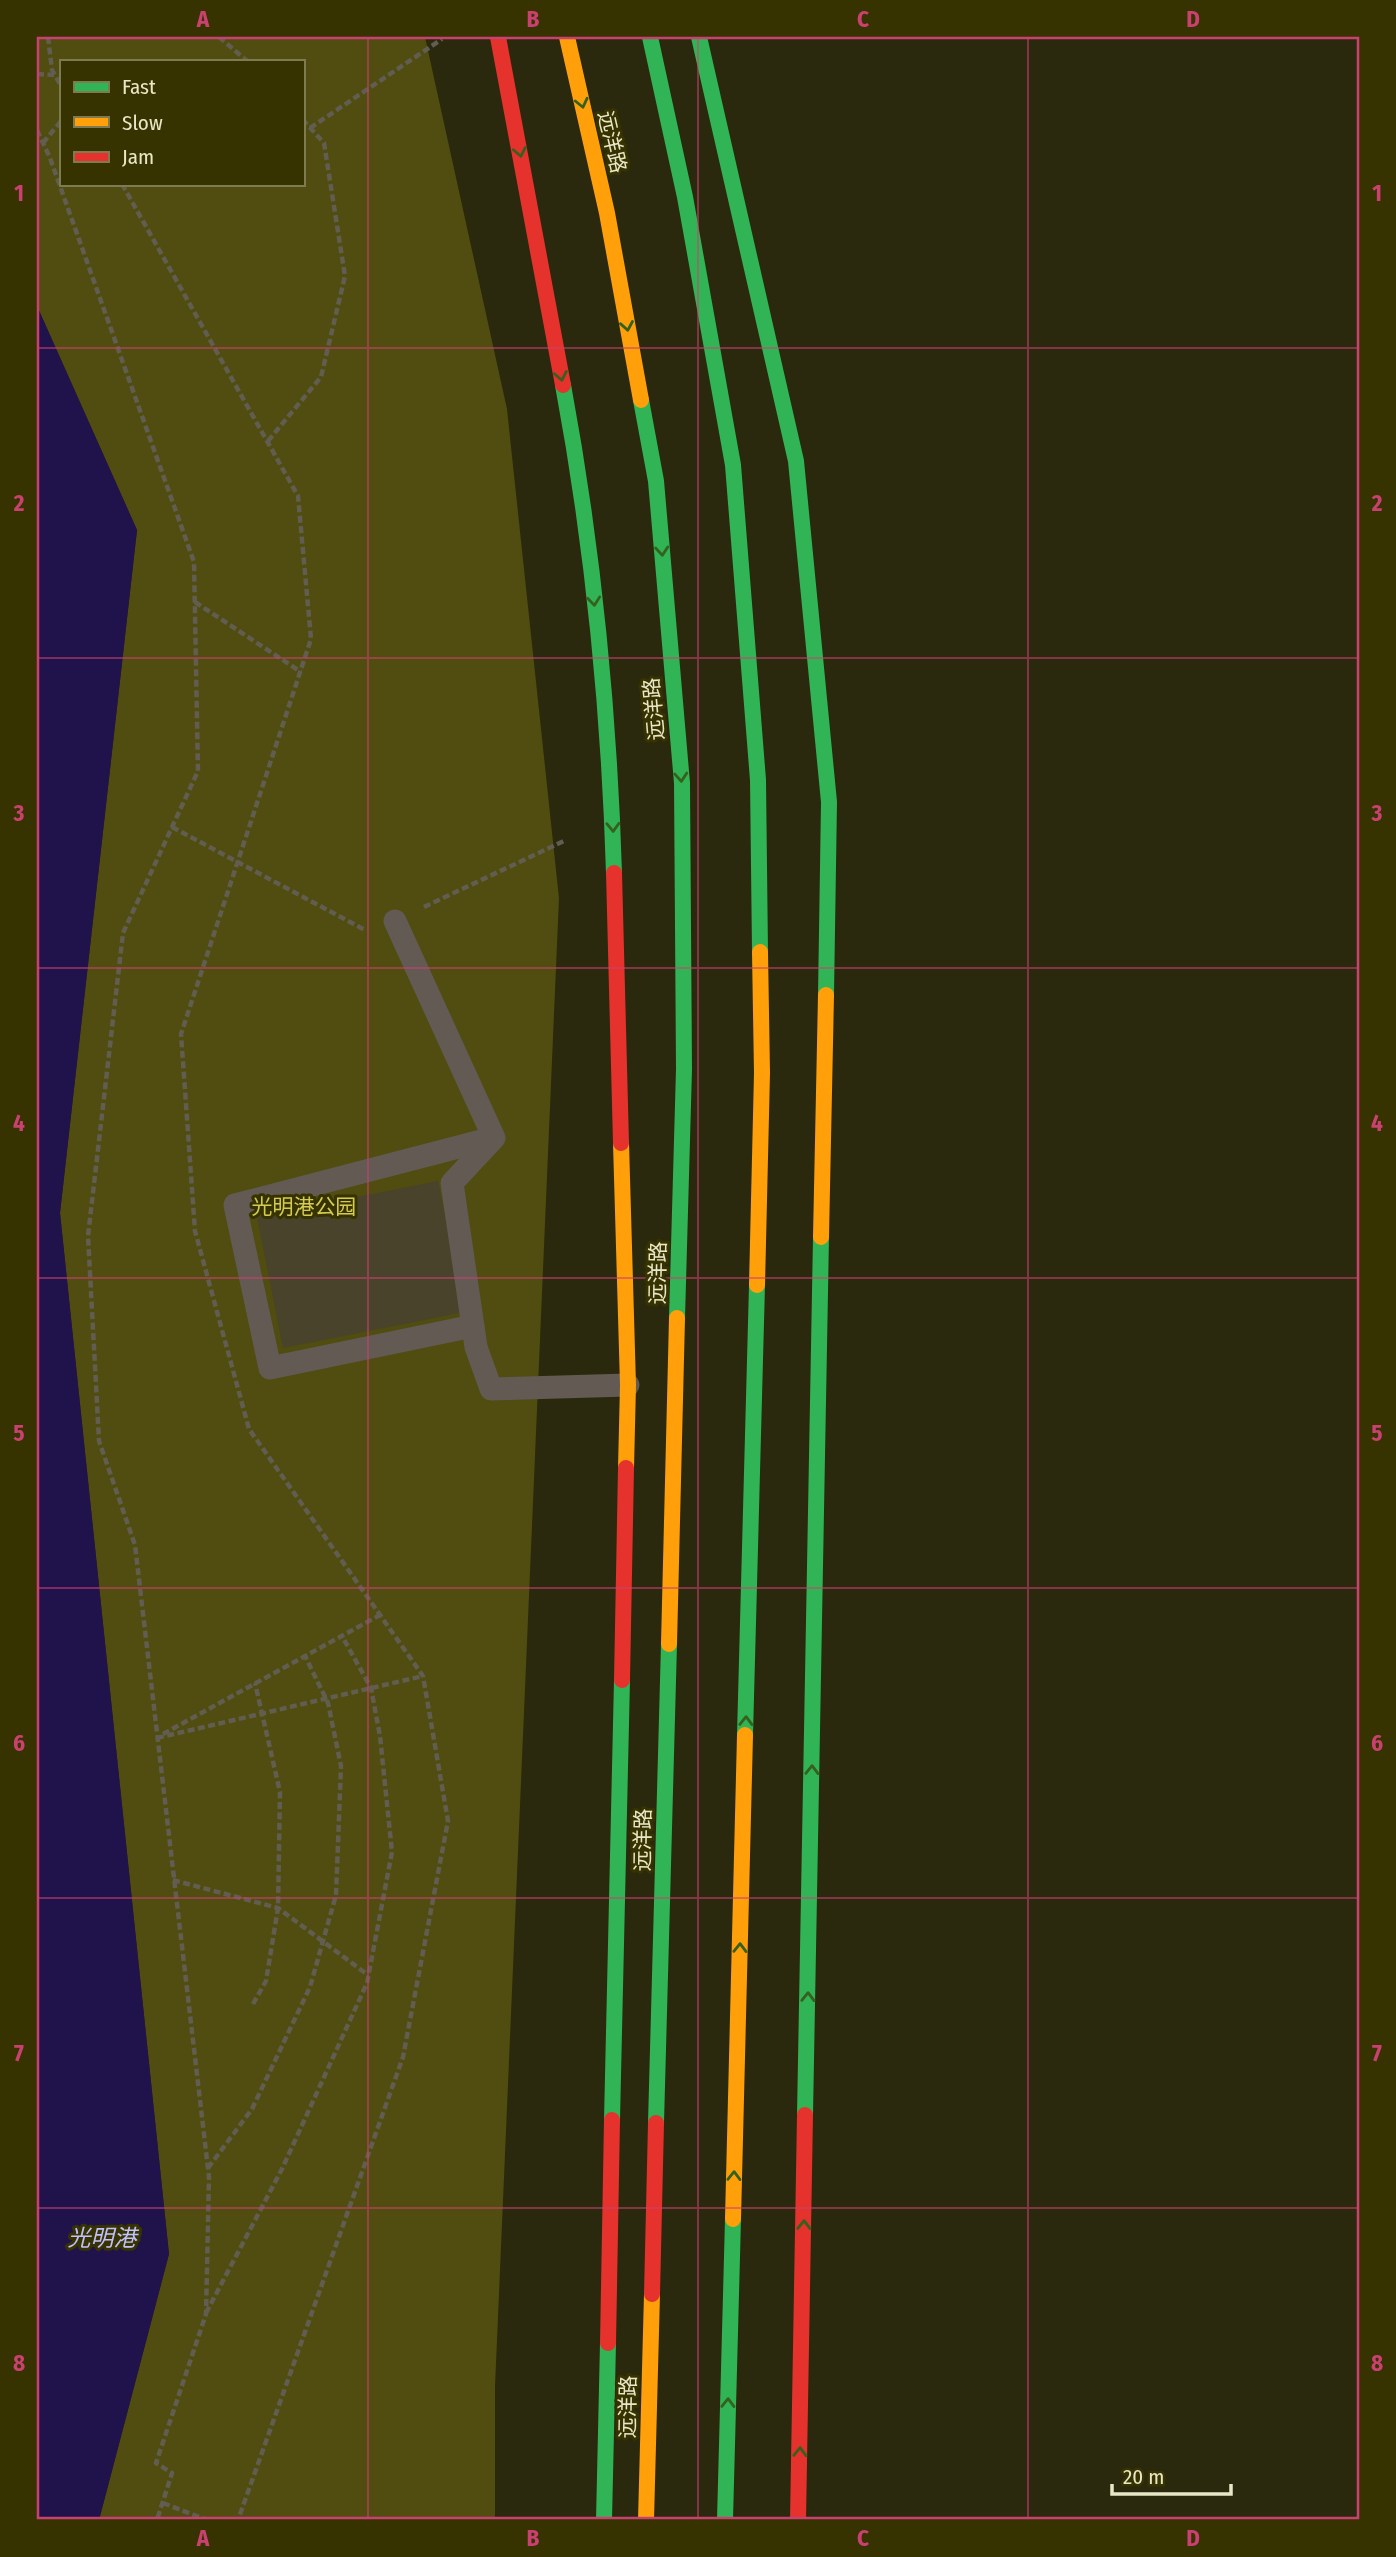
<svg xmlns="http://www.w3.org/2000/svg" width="1396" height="2557" viewBox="0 0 1396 2557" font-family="'Fira Sans Condensed','Noto Sans SC',sans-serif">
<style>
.green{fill:#514c0f;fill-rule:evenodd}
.water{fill:#20124b}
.building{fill:#48432a}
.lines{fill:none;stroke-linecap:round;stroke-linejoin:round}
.path{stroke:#625d51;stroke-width:4.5;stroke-dasharray:7 3.5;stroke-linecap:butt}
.lane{stroke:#625a53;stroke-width:23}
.fast{stroke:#30b455;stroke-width:16}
.slow{stroke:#ff9f0a;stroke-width:16}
.jam{stroke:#e5322d;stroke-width:16}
.oneway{stroke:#35601e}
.grid{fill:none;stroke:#ca4171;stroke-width:2;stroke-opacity:0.55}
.labels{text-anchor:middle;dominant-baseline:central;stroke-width:6;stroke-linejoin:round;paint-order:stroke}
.street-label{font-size:21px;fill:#e9e7c7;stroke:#373300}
.park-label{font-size:21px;fill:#d4cb53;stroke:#373300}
.water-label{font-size:23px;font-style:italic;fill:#c1c1fd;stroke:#373300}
.neatline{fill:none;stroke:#ca4171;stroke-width:2.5}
.grid-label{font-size:23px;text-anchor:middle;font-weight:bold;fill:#ca4171}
</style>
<rect width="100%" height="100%" fill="#2a280d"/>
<path class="green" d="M37 37H425L507 409 559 898 495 2387V2520H99L169 2254 60 1213 137 530 37 306ZM61 61H303V184H61Z"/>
<path class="water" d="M37 306 137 530 60 1213 169 2254 99 2520H37Z"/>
<path class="building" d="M438 1181 464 1312 283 1348 257 1217Z"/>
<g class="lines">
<g class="path">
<path d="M48 37 52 70 61 86"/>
<path d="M219 37 247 61"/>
<path d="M37 74 54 75"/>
<path d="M310 128 442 39"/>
<path d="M37 130 50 158 194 562 198 771 123 933 88 1236 99 1441 135 1545 209 2177 206 2314 156 2463 172 2473 157 2520"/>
<path d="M43 143 61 121"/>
<path d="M122 184 298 496 311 639 181 1034 195 1231 249 1429 423 1676 448 1821 403 2057 238 2520"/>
<path d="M268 441 321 377 345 276 324 143 303 120"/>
<path d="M195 602 301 672"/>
<path d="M172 827 365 930"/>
<path d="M424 907 566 840"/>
<path d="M163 1734 380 1615"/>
<path d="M157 1738 423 1676"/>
<path d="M173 1880 278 1908 368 1975"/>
<path d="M253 2004 266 1981 278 1908 280 1792 255 1683"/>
<path d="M208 2168 252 2109 310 1987 336 1895 341 1766 328 1703 305 1656"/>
<path d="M206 2313 282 2169 367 1983 392 1852 380 1736 371 1688 342 1636"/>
<path d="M163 2503 207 2520"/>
</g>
<g class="lane">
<path d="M395 921 494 1138 452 1183 476 1347 491 1389 628 1385"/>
<path d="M473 1326 270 1368 235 1205 493 1138"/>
</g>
<g class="fast">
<path d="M650 37 685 197 733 465 758 780 760 952"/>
<path d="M699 37 796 461 829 802 826 995"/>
<path d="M563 385C593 546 609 709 614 873"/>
<path d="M641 400 656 481 682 783 684 1069 677 1318"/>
<path d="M745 1735 757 1285"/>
<path d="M805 2115 821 1237"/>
<path d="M612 2120 622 1680"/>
<path d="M656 2123 669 1644"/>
<path d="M604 2520 608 2343"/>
<path d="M725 2520 733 2219"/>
</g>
<g class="slow">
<path d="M567 37 607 213 641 400"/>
<path d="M621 1143 628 1385 626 1468"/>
<path d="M821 1237 826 995"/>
<path d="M757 1285 762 1073 760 952"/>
<path d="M669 1644 677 1318"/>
<path d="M733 2219 745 1735"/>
<path d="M646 2520 652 2294"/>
</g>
<g class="jam">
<path d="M498 37 563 385"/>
<path d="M614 873 621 1143"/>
<path d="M622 1680 626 1468"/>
<path d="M652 2294 656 2123"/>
<path d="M608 2343 612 2120"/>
<path d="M798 2520 805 2115"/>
</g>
</g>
<defs><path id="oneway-chevron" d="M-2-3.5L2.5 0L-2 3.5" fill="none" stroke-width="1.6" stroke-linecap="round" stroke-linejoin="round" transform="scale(1.75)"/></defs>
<g class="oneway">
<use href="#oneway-chevron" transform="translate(582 103) rotate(77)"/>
<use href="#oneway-chevron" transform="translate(520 152) rotate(79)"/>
<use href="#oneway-chevron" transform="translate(627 326) rotate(80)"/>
<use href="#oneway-chevron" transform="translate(561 376) rotate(79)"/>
<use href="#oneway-chevron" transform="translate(662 551) rotate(85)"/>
<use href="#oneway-chevron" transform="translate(594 601) rotate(84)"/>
<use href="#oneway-chevron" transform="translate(681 777) rotate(86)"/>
<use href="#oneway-chevron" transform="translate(613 827) rotate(88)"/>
<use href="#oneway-chevron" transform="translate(746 1721) rotate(-89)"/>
<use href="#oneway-chevron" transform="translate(812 1770) rotate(-89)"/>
<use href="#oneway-chevron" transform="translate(740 1948) rotate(-89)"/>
<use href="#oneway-chevron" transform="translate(808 1997) rotate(-89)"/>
<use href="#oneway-chevron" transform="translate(734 2176) rotate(-89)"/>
<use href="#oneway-chevron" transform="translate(804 2225) rotate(-89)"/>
<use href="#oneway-chevron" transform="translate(728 2403) rotate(-89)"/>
<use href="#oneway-chevron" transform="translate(800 2452) rotate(-89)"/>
</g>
<path class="grid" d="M368 37V2520M698 37V2520M1028 37V2520M37 348H1359M37 658H1359M37 968H1359M37 1278H1359M37 1588H1359M37 1898H1359M37 2208H1359"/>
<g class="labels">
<g class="street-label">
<text transform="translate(612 142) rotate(77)">远洋路</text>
<text transform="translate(654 709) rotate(-95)">远洋路</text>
<text transform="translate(658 1273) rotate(-89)">远洋路</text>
<text transform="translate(643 1840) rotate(-89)">远洋路</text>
<text transform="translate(628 2407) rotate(-89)">远洋路</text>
</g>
<g class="park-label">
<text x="304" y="1207">光明港公园</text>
</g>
<g class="water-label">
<text x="102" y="2238">光明港</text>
</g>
</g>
<rect width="1396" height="2557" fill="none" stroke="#373300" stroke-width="77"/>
<rect x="60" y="60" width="245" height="126" fill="#373300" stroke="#7e7b50" stroke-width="2"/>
<rect x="74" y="82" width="35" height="10" fill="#30b455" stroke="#7e7b50" stroke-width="2"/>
<text x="122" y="94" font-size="21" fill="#e9e7c7">Fast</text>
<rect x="74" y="117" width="35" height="10" fill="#ff9f0a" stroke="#7e7b50" stroke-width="2"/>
<text x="122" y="130" font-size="21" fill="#e9e7c7">Slow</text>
<rect x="74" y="152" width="35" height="10" fill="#e5322d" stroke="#7e7b50" stroke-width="2"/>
<text x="122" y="164" font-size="21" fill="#e9e7c7">Jam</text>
<path d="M1112 2484v10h119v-10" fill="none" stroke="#e9e7c7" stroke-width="3.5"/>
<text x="1123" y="2484" font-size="21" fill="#e9e7c7" stroke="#373300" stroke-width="5" paint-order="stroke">20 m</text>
<rect x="38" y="38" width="1320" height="2480" class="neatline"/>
<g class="grid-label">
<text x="203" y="27">A</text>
<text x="533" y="27">B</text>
<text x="863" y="27">C</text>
<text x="1193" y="27">D</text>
<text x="19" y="201">1</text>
<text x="1377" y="201">1</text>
<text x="19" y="511">2</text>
<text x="1377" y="511">2</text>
<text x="19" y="821">3</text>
<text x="1377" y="821">3</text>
<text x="19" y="1131">4</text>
<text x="1377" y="1131">4</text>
<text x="19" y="1441">5</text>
<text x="1377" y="1441">5</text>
<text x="19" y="1751">6</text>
<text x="1377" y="1751">6</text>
<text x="19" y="2061">7</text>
<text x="1377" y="2061">7</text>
<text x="19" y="2371">8</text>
<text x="1377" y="2371">8</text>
<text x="203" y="2546">A</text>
<text x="533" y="2546">B</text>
<text x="863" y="2546">C</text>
<text x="1193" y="2546">D</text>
</g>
</svg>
